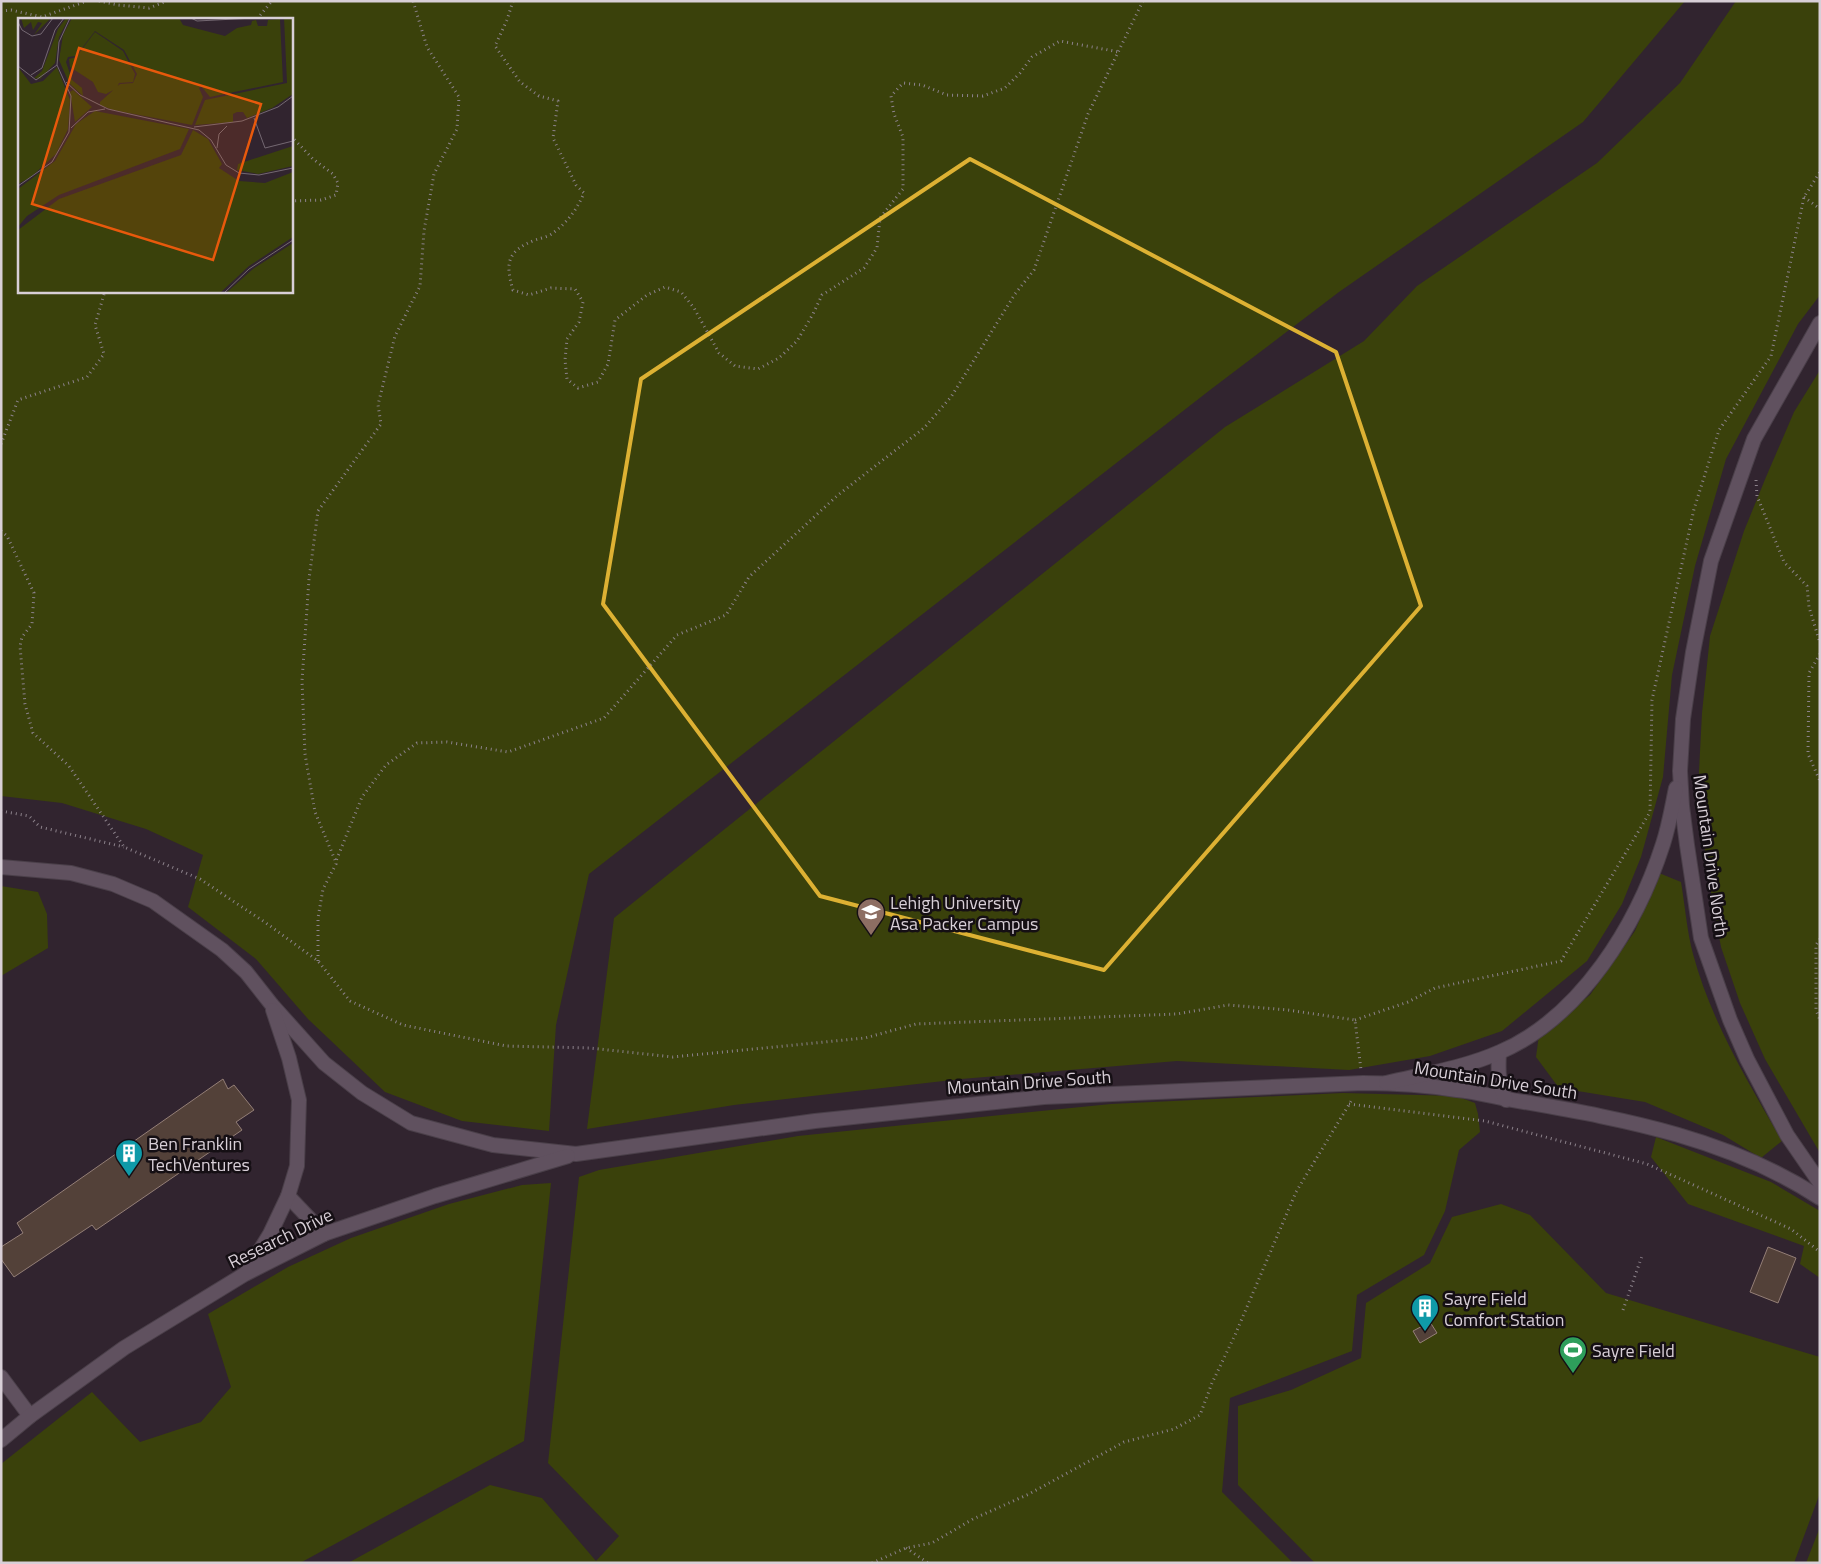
<svg xmlns="http://www.w3.org/2000/svg" width="1821" height="1564" viewBox="0 0 1821 1564" font-family="'Titillium Web',sans-serif">
<style>
.green{fill:#3a410b;fill-rule:evenodd}
.building{fill:#534139;stroke:#947f77}
.lines{fill:none;stroke-linecap:round;stroke-linejoin:round}
.minor-casing{stroke:#4a3f49;stroke-width:16}
.tertiary-casing{stroke:#4a3f49;stroke-width:16}
.path{stroke:#8c828b;stroke-width:3;stroke-dasharray:1 4;stroke-linecap:butt}
.minor{stroke:#60515f;stroke-width:14}
.tertiary{stroke:#60515f;stroke-width:14}
.marked{fill:none;stroke:#ddb133;stroke-width:4;stroke-linejoin:round}
.labels{text-anchor:middle;dominant-baseline:central;stroke-width:5;stroke-linejoin:round;paint-order:stroke}
.street-label{font-size:18px;fill:#d8cfd7;stroke:#150f14}
.poi-label{font-size:18px;fill:#d8cfd7;stroke:#150f14;text-anchor:start}
.inset-road{fill:none;stroke:#746872;stroke-width:1}
.view{fill:#e8590c;fill-opacity:0.15;stroke:#e8590c;stroke-width:2.5}
.inset-edge{fill:none;stroke:#d8cfd7;stroke-width:2.5}
</style>
<rect width="100%" height="100%" fill="#31242f"/>
<g class="green">
<path d="M1 1H1685L1583 122 1339 292 1210 390 589 874 556 1025 549 1131 462 1121 385 1092 308 1019 256 959 188 907 203 855 146 829 62 803 1 796ZM19 19H291V291H19Z"/>
<path d="M1736 1H1820V295L1798 324 1726 459 1695 566 1672 675 1663 777 1641 857 1622 904 1587 961 1502 1031 1430 1056 1349 1070 1177 1061 961 1079 734 1105 587 1129 614 918 1225 427 1364 341 1417 286 1597 163 1680 83Z"/>
<path d="M1820 370V1153L1765 1059 1740 1003 1721 947 1708 876 1698 791 1702 713 1710 636 1744 531 1766 477 1794 412Z"/>
<path d="M1659 873 1681 882C1685 906 1687 931 1693 954 1711 1021 1748 1082 1782 1141L1761 1158 1723 1135 1645 1102 1559 1088 1536 1057 1539 1035 1590 995 1635 931Z"/>
<path d="M1 886 38 892 47 914 48 948 1 976Z"/>
<path d="M1343 1093 1456 1096 1475 1103 1478 1114 1480 1132 1459 1150 1445 1211 1424 1255 1357 1295 1352 1351 1230 1398 1222 1492 1293 1563H348L490 1485 542 1498 596 1561 619 1536 548 1463 579 1177 599 1170 798 1136 962 1119 1111 1104Z"/>
<path d="M1656 1137 1771 1182 1820 1211V1278L1800 1264 1804 1246 1688 1204 1651 1157Z"/>
<path d="M551 1183 524 1441 300 1563H1V1464L92 1392 140 1442 201 1422 231 1387 208 1314 288 1267 351 1238 449 1204 522 1185Z"/>
<path d="M1501 1204 1530 1215 1606 1293 1820 1357V1493L1794 1563H1315L1238 1485V1406L1291 1390 1361 1358 1366 1303 1430 1263 1452 1217Z"/>
<path d="M1820 1527V1563H1806Z"/>
</g>
<g class="building">
<path d="M223 1079 228 1089 234 1085 254 1110 236 1122 242 1130 96 1230 92 1225 14 1277 1 1259V1247L23 1233 17 1223Z"/>
<path d="M1768 1247 1796 1258 1778 1303 1750 1292Z"/>
<path d="M1430 1322 1437 1333 1420 1343 1413 1331Z"/>
</g>
<g class="lines">
<g class="minor-casing">
<g id="minor">
<path d="M1 867 71 873 113 884 153 901 222 950 246 972 272 1005 324 1063 362 1093 411 1123 493 1145 576 1154 815 1121 1044 1097 1363 1083C1394 1083 1426 1085 1457 1090 1479 1092 1502 1099 1524 1102 1628 1120 1730 1139 1820 1198"/>
<path d="M288 1196 324 1234"/>
<path d="M246 1273 270 1234 288 1196 297 1166 299 1100 289 1058 273 1010"/>
<path d="M1 1377 30 1416"/>
<path d="M1 1440 30 1416 124 1348 245 1274 324 1234 435 1196 568 1156"/>
</g>
</g>
<g class="tertiary-casing">
<g id="tertiary">
<path d="M1820 323 1754 439 1711 561 1693 652 1683 719 1680 771 1682 806 1687 845 1701 938 1730 1020 1747 1059 1787 1135 1820 1183"/>
<path d="M1499 1053C1498 1070 1498 1084 1506 1100"/>
<path d="M1386 1083C1424 1074 1464 1068 1500 1052 1581 1017 1637 925 1663 844 1669 826 1672 807 1676 788"/>
</g>
</g>
<g class="path">
<path d="M99 1 118 5 149 8 167 1"/>
<path d="M513 1 507 20 495 46 520 82 539 96 558 101 553 138 576 185 584 193C577 209 568 222 553 233 548 237 541 238 535 240 507 251 505 263 513 290L529 295 551 288 575 289 583 302 579 322 567 339 565 360 567 379 578 388 598 382 608 364 615 320 647 295 665 287 681 292 694 308 719 353 735 366 758 369 779 358 797 341 813 314 822 295 864 268 877 248 880 218 903 189V137L894 114 891 96 903 83 922 85 947 95 983 96 1005 88 1020 73 1032 57 1060 41 1119 52"/>
<path d="M1 11 11 10 42 17 87 1"/>
<path d="M257 19 272 1"/>
<path d="M291 136 313 159 333 174 338 183 336 195 321 200 291 201"/>
<path d="M1804 197 1820 209"/>
<path d="M1 444 18 400 87 377 104 354 95 325 105 291"/>
<path d="M1756 480 1757 496 1784 562 1807 586 1809 607 1820 643"/>
<path d="M1 531 7 536 34 593 32 624 22 637 20 646 25 704 33 733 69 766 124 847 200 879 266 923 318 961 350 1001 403 1025 506 1046 590 1048 673 1057 865 1038 916 1024 1177 1014 1228 1005 1288 1010 1355 1020 1361 1070"/>
<path d="M1820 654 1809 673 1808 754 1820 781"/>
<path d="M1 811 29 816 40 827 124 847"/>
<path d="M335 860 315 812 305 754 302 681 309 579 318 511 381 424 378 405 395 336 420 286 424 231 434 174 457 129 459 97 427 47 413 1"/>
<path d="M1820 939 1816 945V1010L1820 1020"/>
<path d="M318 961V918L323 889 336 864V861L362 797 386 765 417 743 447 742 508 752 604 718 677 635 726 615 749 577 838 495 924 428 951 397 1015 294 1034 270 1088 114 1143 1"/>
<path d="M1355 1020 1408 1002 1435 988 1561 961 1650 812 1652 700 1694 509 1719 430 1771 356 1804 197 1820 172"/>
<path d="M1349 1104 1485 1121 1647 1164 1791 1229 1820 1252"/>
<path d="M1623 1310 1642 1256"/>
<path d="M906 1548 928 1563"/>
<path d="M872 1563 906 1548 932 1543 973 1519 1029 1494 1124 1442 1174 1429 1200 1415 1212 1383 1235 1335 1296 1192 1353 1098"/>
</g>
<use href="#minor" class="minor"/>
<use href="#tertiary" class="tertiary"/>
</g>
<path class="marked" d="M970 159 1336 352 1421 606 1104 970 820 896 603 604 641 379Z"/>
<defs>
<g id="university-pin" transform="scale(1.4375)"><path d="M0 17L-7.5 6A9.5 9.5 0 1 1 7.5 6Z" fill="#8d6e63" stroke="#150f14"/><path d="M0-5L7-2L0 1L-7-2ZM-4 1L0 2.5L4 1V4Q0 6-4 4Z" fill="#fff"/></g>
<g id="building-pin" transform="scale(1.4375)"><path d="M0 17L-7.5 6A9.5 9.5 0 1 1 7.5 6Z" fill="#0f9aa8" stroke="#150f14"/><path d="M-4-6H4V6H1V3H-1V6H-4ZM-2.5-4.3h1.7v1.8h-1.7ZM.8-4.3h1.7v1.8H.8ZM-2.5-1h1.7V.8h-1.7ZM.8-1h1.7V.8H.8Z" fill="#fff"/></g>
<g id="stadium-pin" transform="scale(1.4375)"><path d="M0 17L-7.5 6A9.5 9.5 0 1 1 7.5 6Z" fill="#2e9e5b" stroke="#150f14"/><path d="M0-5a6.5 5 0 1 0 0 10a6.5 5 0 1 0 0-10ZM-3.5-1.8h7v3.6h-7Z" fill="#fff"/></g>
</defs>
<g fill-rule="evenodd">
<use href="#university-pin" x="871" y="912"/>
<use href="#building-pin" x="129" y="1153"/>
<use href="#building-pin" x="1425" y="1308"/>
<use href="#stadium-pin" x="1573" y="1350"/>
</g>
<g class="labels">
<g class="street-label">
<text transform="translate(1711 856) rotate(82)">Mountain Drive North</text>
<text transform="translate(1496 1080) rotate(9)">Mountain Drive South</text>
<text transform="translate(1029 1082) rotate(-4)">Mountain Drive South</text>
<text transform="translate(280 1238) rotate(-26)">Research Drive</text>
</g>
<g class="poi-label">
<text x="890" y="902">Lehigh University<tspan x="890" dy="21">Asa Packer Campus</tspan></text>
<text x="148" y="1143">Ben Franklin<tspan x="148" dy="21">TechVentures</tspan></text>
<text x="1444" y="1298">Sayre Field<tspan x="1444" dy="21">Comfort Station</tspan></text>
<text x="1592" y="1350">Sayre Field</text>
</g>
</g>
<g transform="translate(18 18)">
<rect width="275" height="275" fill="#31242f"/>
<path d="M3 0H33L16 17 24 5 20 4 15 12 13 4 6 10ZM48 0H51L41 19 37 45 22 61 16 60 24 53 40 11ZM54 0H161L165 7 207 18 219 10 233 7 234 3 238 2 240 8H249L250 2 262 1 265 64 192 79 183 68 181 70 185 79 174 107 95 92 82 87V84L102 66 115 65 119 56 106 32 77 13 58 38 50 39 48 44 54 62 64 70 65 78 51 65 41 42 45 17ZM266 0H275V76L254 90 229 100 225 94H219L215 96V104L177 107 187 82 269 65ZM77 14 105 33 117 56 115 64 101 65 99 70 88 76 80 74 75 64 52 49 51 41 58 39ZM0 49 13 66 25 63 39 49 52 82 50 111 38 136 13 159 0 166ZM55 72 74 89 57 104 52 74ZM77 93 171 111 162 131 41 177 9 198 0 209V171L37 143 58 106ZM175 112 190 121 204 146 201 150 221 163 247 165 275 154V219L231 248 202 275H0V212L41 181 163 137ZM275 128V148L240 156 219 152 220 146ZM275 225V275H208L235 251Z" fill="#3a410b"/>
<path class="inset-road" d="M173 0 179 3 236 0M0 4 4 12 14 18 23 16 35 0M0 48 18 62 39 47M13 57 24 50 37 12 46 0M48 64 62 77 90 91 181 112 193 122 208 147 221 155 241 157 275 150M236 100 247 130 275 123M176 109 224 103 260 89 275 78M53 110 70 94 87 91M199 130 201 116 209 108M0 168 34 144 51 114 53 78 39 47 41 24 52 0M206 275 231 251 275 222"/>
<path class="view" d="M61 30 243 86 195 242 14 186Z"/>
<rect width="275" height="275" class="inset-edge"/>
</g>
<rect width="1821" height="1564" fill="none" stroke="#d8cfd7" stroke-width="5"/>
</svg>
